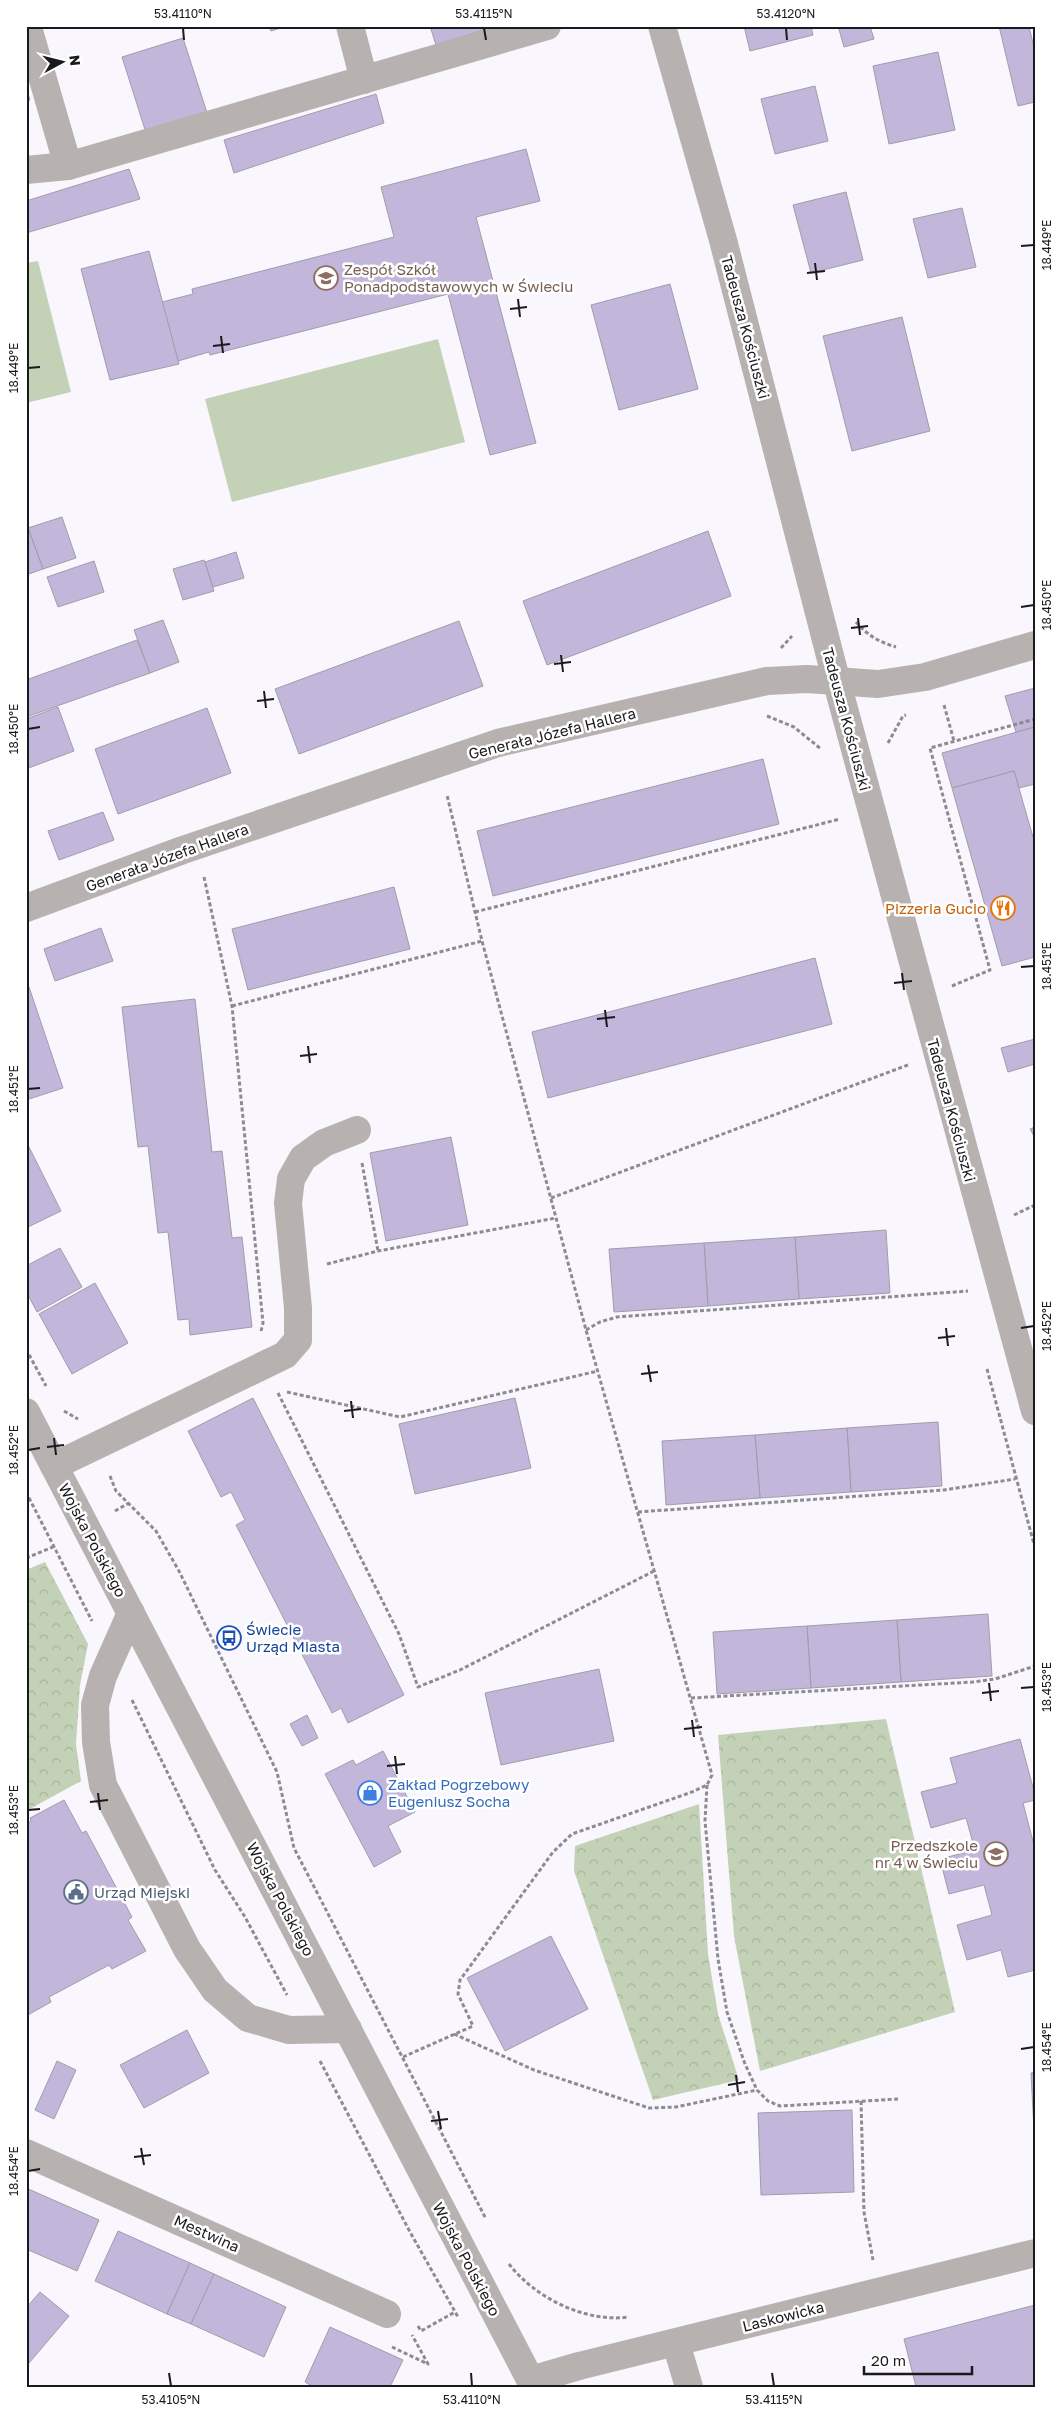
<svg xmlns="http://www.w3.org/2000/svg" width="1061" height="2413" viewBox="0 0 1061 2413" font-family="'Golos Text',sans-serif">
<style>
.park{fill:url(#park-crowns)}
.garden{fill:#c3d2b6}
.building{fill:#c2b6da;stroke:#a19da9}
.lines{fill:none;stroke-linecap:round;stroke-linejoin:round}
.path{stroke:#8d8b91;stroke-width:3;stroke-dasharray:4 2.5;stroke-linecap:butt}
.minor{stroke:#b7b1af;stroke-width:28}
.ticks{fill:none;stroke:#1a191d;stroke-width:2}
.labels{text-anchor:middle;dominant-baseline:central;stroke-width:5;stroke-linejoin:round;paint-order:stroke}
.education-label{font-size:15px;fill:#785e54;stroke:#fff;text-anchor:start}
.street-label{font-size:15px;fill:#1a191d;stroke:#fff}
.food-label{font-size:15px;fill:#c56008;stroke:#fff;text-anchor:end}
.transit-label{font-size:15px;fill:#164399;stroke:#fff;text-anchor:start}
.shop-label{font-size:15px;fill:#366cbe;stroke:#fff;text-anchor:start}
.service-label{font-size:15px;fill:#4e5e75;stroke:#fff;text-anchor:start}
.neatline{fill:none;stroke:#1a191d;stroke-width:2}
.ticks-label{font-size:12px;text-anchor:middle;fill:#1a191d}
</style>
<defs>
<pattern id="park-crowns" width="20" height="18" patternUnits="userSpaceOnUse" patternTransform="scale(1.25)"><rect width="20" height="18" fill="#c3d2b6"/><path d="M2 6a3 3 0 1 1 6 0M12 15a3 3 0 1 1 6 0" fill="none" stroke="#a7b49c"/></pattern>
</defs>
<rect width="100%" height="100%" fill="#f9f6fe"/>
<g class="park">
<path d="M45 1562 88 1644 80 1685 76 1744 81 1781 26 1811V1570Z"/>
<path d="M886 1719 955 2012 760 2071 734 1936 718 1735Z"/>
<path d="M699 1804 708 1954 718 2014 739 2080 653 2100 574 1871 575 1846Z"/>
</g>
<g class="garden">
<path d="M38 261 71 392 26 403V263Z"/>
<path d="M438 339 465 442 232 502 205 399Z"/>
</g>
<g class="building">
<path d="M269 26H287L271 31Z"/>
<path d="M430 26H496L436 45Z"/>
<path d="M744 26H811L813 35 750 51Z"/>
<path d="M838 26H870L874 39 844 47Z"/>
<path d="M999 26H1029L1035 52V102L1018 106Z"/>
<path d="M183 38 209 119 148 139 122 57Z"/>
<path d="M938 52 955 130 889 144 873 66Z"/>
<path d="M815 86 828 141 775 154 761 99Z"/>
<path d="M26 88 30 100 26 101Z"/>
<path d="M376 94 384 123 234 173 224 140Z"/>
<path d="M526 149 540 201 476 217 536 443 490 455 448 294 210 355 209 352 178 361 162 302 193 294 192 289 394 237 381 187Z"/>
<path d="M129 169 140 199 26 233V201Z"/>
<path d="M846 192 863 260 811 273 793 205Z"/>
<path d="M962 208 976 267 928 278 913 219Z"/>
<path d="M149 251 179 364 110 380 81 269Z"/>
<path d="M670 284 698 389 619 410 591 305Z"/>
<path d="M902 317 930 431 852 451 823 336Z"/>
<path d="M62 517 76 558 43 569 28 528Z"/>
<path d="M28 528 43 569 26 575V529Z"/>
<path d="M708 531 731 596 547 665 523 601Z"/>
<path d="M236 552 244 578 213 587 205 562Z"/>
<path d="M204 560 214 591 183 600 173 569Z"/>
<path d="M94 561 104 592 58 607 47 577Z"/>
<path d="M163 620 179 662 150 673 134 630Z"/>
<path d="M459 621 483 686 299 754 275 689Z"/>
<path d="M137 640 150 673 26 717V680Z"/>
<path d="M1035 688V727L1016 732 1005 696Z"/>
<path d="M58 707 74 751 26 769V719Z"/>
<path d="M207 708 231 773 118 814 95 749Z"/>
<path d="M1035 727V784L1019 788 1014 771 952 788 942 753Z"/>
<path d="M763 759 779 824 493 896 477 831Z"/>
<path d="M1014 771 1035 844V957L1002 966 952 788Z"/>
<path d="M103 812 114 840 59 860 48 831Z"/>
<path d="M394 887 410 949 248 990 232 929Z"/>
<path d="M101 928 113 961 55 981 44 949Z"/>
<path d="M815 958 832 1024 548 1098 532 1032Z"/>
<path d="M29 987 63 1088 26 1100V988Z"/>
<path d="M195 999 212 1152 222 1151 232 1238 242 1237 252 1327 190 1335 189 1319 178 1320 168 1232 158 1233 148 1146 138 1147 122 1007Z"/>
<path d="M1035 1039V1064L1008 1072 1001 1048Z"/>
<path d="M1035 1127V1138L1030 1129Z"/>
<path d="M451 1137 468 1225 386 1241 370 1153Z"/>
<path d="M26 1141 61 1211 26 1228Z"/>
<path d="M886 1230 890 1293 799 1299 795 1237Z"/>
<path d="M795 1237 799 1299 708 1306 704 1243Z"/>
<path d="M704 1243 708 1306 614 1312 609 1249Z"/>
<path d="M60 1248 82 1287 37 1312 26 1291V1266Z"/>
<path d="M95 1283 128 1343 72 1374 39 1314Z"/>
<path d="M253 1398 404 1695 348 1723 341 1708 332 1713 236 1525 245 1520 231 1492 221 1497 188 1431Z"/>
<path d="M515 1398 531 1468 415 1494 399 1424Z"/>
<path d="M938 1422 942 1486 851 1492 847 1428Z"/>
<path d="M847 1428 851 1492 760 1498 755 1435Z"/>
<path d="M755 1435 760 1498 666 1505 662 1441Z"/>
<path d="M988 1614 992 1676 901 1682 897 1620Z"/>
<path d="M897 1620 901 1682 811 1688 807 1626Z"/>
<path d="M807 1626 811 1688 717 1694 713 1632Z"/>
<path d="M599 1669 614 1741 501 1765 485 1693Z"/>
<path d="M307 1715 318 1738 302 1746 290 1724Z"/>
<path d="M1020 1739 1035 1795V1800L1023 1803 1035 1849V1970L1008 1977 1001 1950 967 1960 957 1925 992 1915 984 1885 949 1894 940 1859 975 1850 966 1818 931 1828 921 1792 957 1783 950 1758Z"/>
<path d="M383 1751 415 1812 388 1826 401 1852 374 1867 325 1774 353 1760 356 1765Z"/>
<path d="M64 1800 82 1833 86 1831 132 1917 128 1920 146 1951 112 1969 109 1965 49 1997 51 2002 26 2016V1824L31 1821 30 1818Z"/>
<path d="M551 1936 588 2009 505 2051 467 1978Z"/>
<path d="M187 2030 209 2073 144 2108 120 2065Z"/>
<path d="M57 2061 76 2070 54 2119 35 2110Z"/>
<path d="M1035 2072V2149L1031 2073Z"/>
<path d="M852 2110 854 2192 761 2195 758 2113Z"/>
<path d="M26 2188 99 2220 77 2271 26 2249Z"/>
<path d="M118 2231 190 2263 167 2314 95 2281Z"/>
<path d="M190 2263 214 2274 191 2324 167 2314Z"/>
<path d="M214 2274 286 2307 264 2357 191 2324Z"/>
<path d="M40 2292 69 2316 29 2363 26 2360V2308Z"/>
<path d="M1035 2305V2387H916L904 2339Z"/>
<path d="M330 2327 403 2360 390 2387H314L305 2382Z"/>
</g>
<g class="lines">
<g class="path">
<path d="M856 622C867 635 879 642 896 647"/>
<path d="M781 648 792 636"/>
<path d="M944 705 954 741"/>
<path d="M767 716 794 727 821 749"/>
<path d="M888 743 903 716 906 715"/>
<path d="M204 877 232 1006 263 1323 261 1331"/>
<path d="M475 912 840 819"/>
<path d="M952 986 990 970 930 748 1035 719"/>
<path d="M232 1006 482 941"/>
<path d="M362 1163 378 1251"/>
<path d="M551 1198 908 1065"/>
<path d="M1014 1215 1035 1205"/>
<path d="M327 1264 378 1251 556 1218"/>
<path d="M586 1330 600 1322 617 1317 968 1291"/>
<path d="M26 1349 46 1386"/>
<path d="M987 1369 1035 1548"/>
<path d="M287 1392 400 1417 598 1371"/>
<path d="M278 1393 399 1634 418 1687 460 1670 654 1571"/>
<path d="M64 1411 78 1419"/>
<path d="M110 1476 116 1491 156 1531 179 1571 277 1772 294 1848 486 2219"/>
<path d="M26 1492 92 1621"/>
<path d="M115 1511 129 1503"/>
<path d="M638 1512 944 1490 1015 1479"/>
<path d="M26 1558 53 1547"/>
<path d="M691 1698 973 1682 995 1679 1035 1666"/>
<path d="M132 1700 215 1870 245 1917 287 1995"/>
<path d="M707 1785 705 1821 718 1959 727 2012 745 2064 757 2090 768 2101 780 2106 898 2099"/>
<path d="M454 2034 534 2070 649 2108 676 2107 757 2090"/>
<path d="M403 2057 473 2026 458 1994 460 1980 553 1852 572 1834 692 1792 707 1785 712 1775 586 1330 482 941 447 795"/>
<path d="M320 2061 410 2232 458 2317"/>
<path d="M861 2101 864 2212 873 2260"/>
<path d="M509 2264C535 2298 586 2323 629 2317"/>
<path d="M418 2326 421 2331 455 2312"/>
<path d="M392 2347 428 2364 412 2335"/>
</g>
<g class="minor">
<path d="M350 26 364 80"/>
<path d="M662 26 723 240 837 683 1035 1411"/>
<path d="M29 31 68 166"/>
<path d="M26 170 68 166 547 26"/>
<path d="M26 908 183 850 498 743 767 681 807 679 878 684 925 677 1035 645"/>
<path d="M26 1412 534 2387"/>
<path d="M54 1466 285 1355 298 1340V1308L288 1203 291 1179 303 1158 324 1143 357 1130"/>
<path d="M131 1613 103 1676 95 1705 96 1742 103 1785 187 1949 215 1990 248 2018 289 2030 348 2029"/>
<path d="M26 2153 387 2314"/>
<path d="M676 2343 689 2387"/>
<path d="M531 2380 579 2366 1035 2253"/>
</g>
</g>
<path class="ticks" d="M183 28 184 40M484 28 486 40M786 28 787 40M1021 246 1034 245M815 263 817 280M807 273 825 271M518 299 520 317M510 309 527 307M221 336 223 353M213 346 230 344M28 368 40 367M1021 607 1034 605M858 618 860 635M851 628 868 626M561 655 563 672M554 664 571 662M264 691 266 708M257 701 274 699M28 729 40 727M1021 967 1034 966M902 973 904 990M894 983 912 981M605 1010 607 1027M597 1019 615 1017M308 1046 310 1063M300 1056 317 1054M28 1089 40 1088M946 1328 948 1346M1021 1328 1034 1326M938 1338 955 1336M648 1365 651 1382M641 1374 658 1372M351 1401 353 1418M344 1411 361 1409M54 1438 56 1455M47 1447 64 1445M28 1450 40 1448M989 1683 991 1701M1021 1688 1034 1687M982 1693 999 1691M692 1720 694 1737M684 1729 702 1727M395 1756 397 1774M387 1766 405 1764M98 1793 100 1810M90 1802 108 1800M28 1810 40 1809M1021 2049 1034 2047M736 2075 738 2092M728 2085 745 2082M438 2111 441 2129M431 2121 448 2119M141 2148 144 2165M134 2157 151 2155M28 2171 40 2169M169 2373 171 2386M471 2373 472 2386M772 2373 774 2386"/>
<defs>
<g id="school-ring" transform="scale(1.25)"><circle r="9.5" fill="#fff" stroke="#8d6e63" stroke-width="1.5"/><path d="M0-5L7-2L0 1L-7-2ZM-4 1L0 2.5L4 1V4Q0 6-4 4Z" fill="#8d6e63"/></g>
<g id="restaurant-ring" transform="scale(1.25)"><circle r="9.5" fill="#fff" stroke="#e8710a" stroke-width="1.5"/><path d="M-5-6h1v4h1v-4h1v4h1v-4h1v5L-1.5 .5V6h-2V.5L-5-1ZM5-6V6H3V1.5H1.5Q1.5-4 5-6Z" fill="#e8710a"/></g>
<g id="bus-ring" transform="scale(1.25)"><circle r="9.5" fill="#fff" stroke="#1a4fb4" stroke-width="1.5"/><path d="M-5-6H5V4H4V6H2V4H-2V6H-4V4H-5ZM-3.5-4V0h7V-4ZM-3.5 1.2v1.5H-2V1.2ZM2 1.2v1.5H3.5V1.2Z" fill="#1a4fb4"/></g>
<g id="shop-ring" transform="scale(1.25)"><circle r="9.5" fill="#fff" stroke="#3f7fe0" stroke-width="1.5"/><path d="M-5-2.5h2.3a2.7 3.5 0 0 1 5.4 0H5L5.5 6h-11ZM-1.5-2.5h3a1.5 2.3 0 0 0-3 0Z" fill="#3f7fe0"/></g>
<g id="civic-ring" transform="scale(1.25)"><circle r="9.5" fill="#fff" stroke="#5c6f8a" stroke-width="1.5"/><path d="M-.6-6.5H3V-4.5H.6V-3L4-1V1h2V6H-6V1h2V-1L-.6-3ZM-1.2 2.5V6h2.4V2.5Z" fill="#5c6f8a"/></g>
</defs>
<g fill-rule="evenodd">
<use href="#school-ring" x="326" y="278"/>
<use href="#restaurant-ring" x="1003" y="908"/>
<use href="#bus-ring" x="229" y="1638"/>
<use href="#shop-ring" x="370" y="1793"/>
<use href="#school-ring" x="996" y="1854"/>
<use href="#civic-ring" x="76" y="1892"/>
</g>
<g class="labels">
<g class="education-label">
<text x="344" y="269">Zespół Szkół<tspan x="344" dy="17">Ponadpodstawowych w Świeciu</tspan></text>
<text x="978" y="1845" text-anchor="end">Przedszkole<tspan x="978" dy="17">nr 4 w Świeciu</tspan></text>
</g>
<g class="street-label">
<text transform="translate(746 327) rotate(75)">Tadeusza Kościuszki</text>
<text transform="translate(847 719) rotate(75)">Tadeusza Kościuszki</text>
<text transform="translate(552 733) rotate(-14)">Generała Józefa Hallera</text>
<text transform="translate(167 857) rotate(-20)">Generała Józefa Hallera</text>
<text transform="translate(952 1110) rotate(75)">Tadeusza Kościuszki</text>
<text transform="translate(93 1540) rotate(62)">Wojska Polskiego</text>
<text transform="translate(281 1899) rotate(62)">Wojska Polskiego</text>
<text transform="translate(207 2233) rotate(24)">Mestwina</text>
<text transform="translate(467 2259) rotate(62)">Wojska Polskiego</text>
<text transform="translate(783 2316) rotate(-14)">Laskowicka</text>
</g>
<g class="food-label">
<text x="986" y="908">Pizzeria Gucio</text>
</g>
<g class="transit-label">
<text x="246" y="1629">Świecie<tspan x="246" dy="17">Urząd Miasta</tspan></text>
</g>
<g class="shop-label">
<text x="388" y="1784">Zakład Pogrzebowy<tspan x="388" dy="17">Eugeniusz Socha</tspan></text>
</g>
<g class="service-label">
<text x="94" y="1892">Urząd Miejski</text>
</g>
</g>
<rect width="1061" height="2413" fill="none" stroke="#ffffff" stroke-width="55"/>
<g transform="translate(62 62) rotate(83)" stroke="#ffffff" stroke-width="4" paint-order="stroke">
<path d="M0-4L9 19L0 12L-9 19Z" fill="#1a191d"/>
<text y="-8" font-size="14" font-weight="bold" text-anchor="middle" fill="#1a191d">N</text>
</g>
<path d="M864 2366v8h108v-8" fill="none" stroke="#1a191d" stroke-width="2.5"/>
<text x="871" y="2366" font-size="15" fill="#1a191d" stroke="#ffffff" stroke-width="4" paint-order="stroke">20 m</text>
<rect x="28" y="28" width="1006" height="2358" class="neatline"/>
<g class="ticks-label">
<text x="183" y="18">53.4110°N</text>
<text x="484" y="18">53.4115°N</text>
<text x="786" y="18">53.4120°N</text>
<text transform="translate(1047 245) rotate(-90)" y="4">18.449°E</text>
<text transform="translate(14 368) rotate(-90)" y="4">18.449°E</text>
<text transform="translate(1047 605) rotate(-90)" y="4">18.450°E</text>
<text transform="translate(14 729) rotate(-90)" y="4">18.450°E</text>
<text transform="translate(1047 966) rotate(-90)" y="4">18.451°E</text>
<text transform="translate(14 1089) rotate(-90)" y="4">18.451°E</text>
<text transform="translate(1047 1326) rotate(-90)" y="4">18.452°E</text>
<text transform="translate(14 1450) rotate(-90)" y="4">18.452°E</text>
<text transform="translate(1047 1687) rotate(-90)" y="4">18.453°E</text>
<text transform="translate(14 1810) rotate(-90)" y="4">18.453°E</text>
<text transform="translate(1047 2047) rotate(-90)" y="4">18.454°E</text>
<text transform="translate(14 2171) rotate(-90)" y="4">18.454°E</text>
<text x="171" y="2404">53.4105°N</text>
<text x="472" y="2404">53.4110°N</text>
<text x="774" y="2404">53.4115°N</text>
</g>
</svg>
